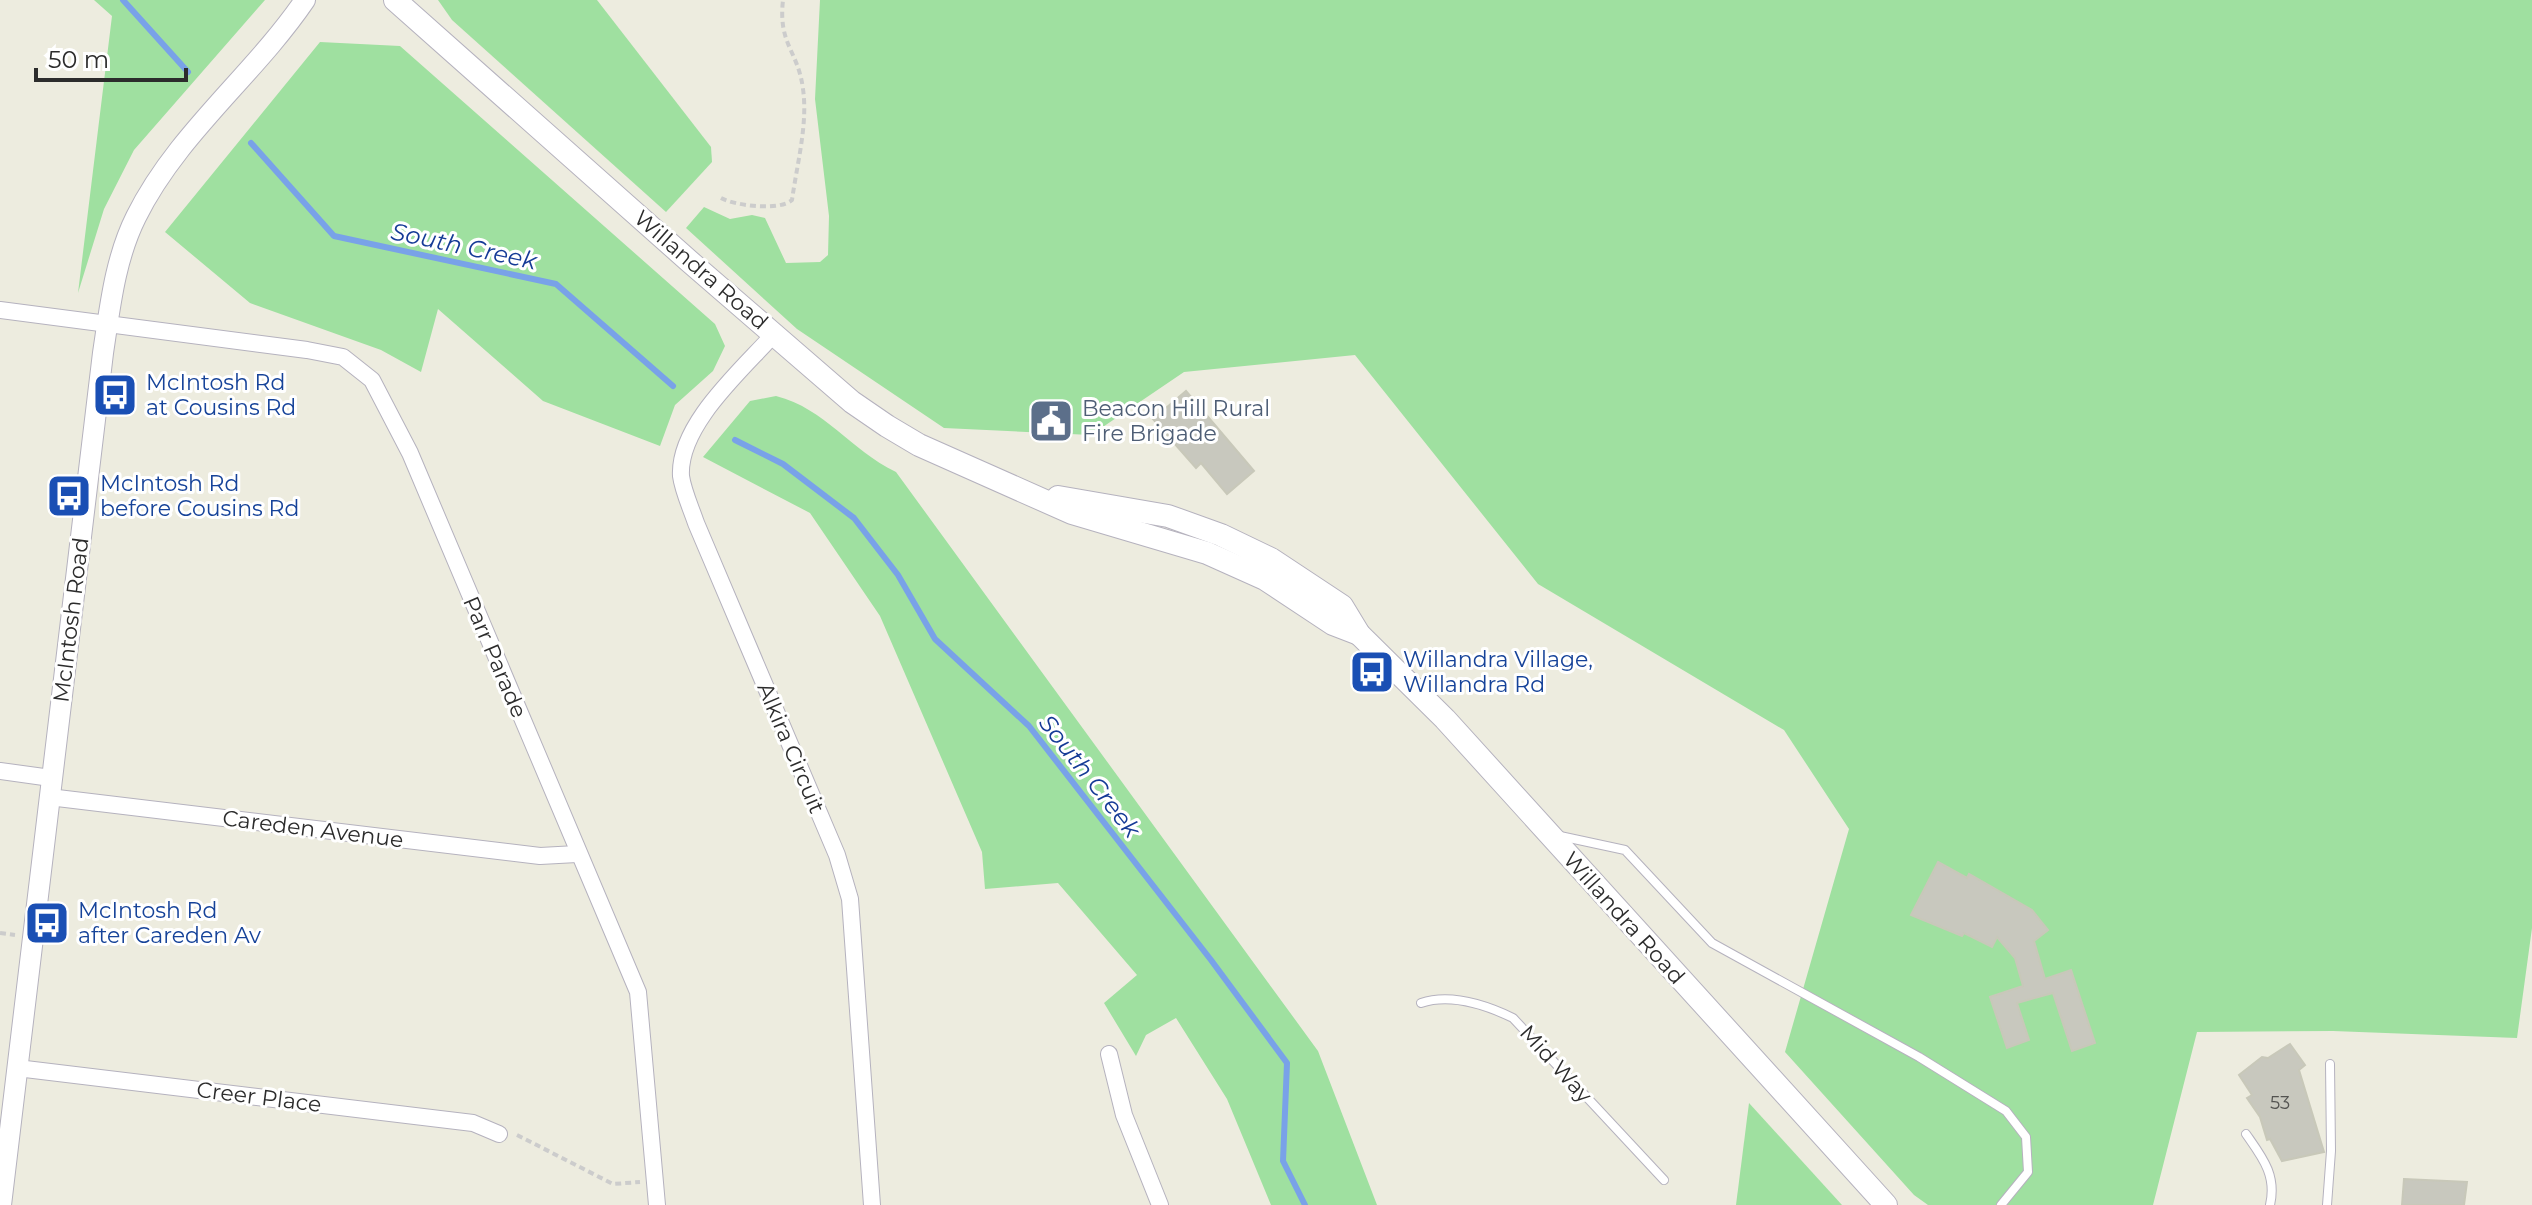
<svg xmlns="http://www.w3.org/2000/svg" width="2532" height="1205" viewBox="0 0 2532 1205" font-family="Montserrat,sans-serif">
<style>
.green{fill:#9fe0a0}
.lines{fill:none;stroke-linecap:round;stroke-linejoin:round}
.stream{stroke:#79a2e8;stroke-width:6}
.building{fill:#c8c8be;stroke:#c8c8b9;stroke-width:2}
.service-casing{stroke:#b5b2be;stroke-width:10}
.minor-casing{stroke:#b5b2be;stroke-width:18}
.tertiary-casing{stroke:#b5b2be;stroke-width:22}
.secondary-casing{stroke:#b5b2be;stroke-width:24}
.path{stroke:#ccc;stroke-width:4;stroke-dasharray:6 4;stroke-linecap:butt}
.service{stroke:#fff;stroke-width:8}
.minor{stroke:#fff;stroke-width:16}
.tertiary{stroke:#fff;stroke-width:20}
.secondary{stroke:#fff;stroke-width:22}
.labels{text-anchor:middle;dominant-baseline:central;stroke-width:6;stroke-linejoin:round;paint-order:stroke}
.number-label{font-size:18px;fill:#535350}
.street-label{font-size:22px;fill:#2c2c2c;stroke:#fff}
.transit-label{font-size:22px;fill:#164399;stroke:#fff;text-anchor:start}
.service-label{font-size:22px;fill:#4e5e75;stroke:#fff;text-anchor:start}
.water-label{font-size:24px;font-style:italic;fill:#153b96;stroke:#fff}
</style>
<rect width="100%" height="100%" fill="#edecdf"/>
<g class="green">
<path d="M94 0H265L134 150 104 209 78 293 112 16Z"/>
<path d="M438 0H597L711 147 712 162 666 212 452 20Z"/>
<path d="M820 0H2532V928L2517 1038 2333 1031 2197 1032 2153 1205H1928L1914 1195 1785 1052 1849 829 1784 730 1538 584 1355 355 1184 372 1091 435 944 428 797 329 686 228 704 207 730 219 752 215 765 218 786 263 820 262 828 255 829 216 815 99Z"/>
<path d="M320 42 400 46 715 324 725 346 713 371 675 405 660 446 543 401 438 309 421 372 381 350 250 303 165 232Z"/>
<path d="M776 396C826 409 849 449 896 472L1318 1051 1377 1205H1271L1227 1099 1176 1018 1146 1035 1136 1056 1104 1003 1137 975 1058 883 985 889 982 852 880 616 810 513 703 457 750 401Z"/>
<path d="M1749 1103 1842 1205H1736Z"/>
</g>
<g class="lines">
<g class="stream">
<path d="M123 0 188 72"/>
<path d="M251 143 334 236 556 284 673 386"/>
<path d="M735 440 783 464 854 518 898 575 935 639 1029 726 1211 960 1287 1063 1283 1161 1305 1205"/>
</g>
</g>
<g class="building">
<path d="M1186 391 1254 471 1227 494 1201 463 1196 468 1153 419Z"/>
<path d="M1938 862 1967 878 1969 874 2032 910 2048 930 2034 941 2045 979 2071 970 2095 1043 2072 1051 2053 993 2017 1003 2029 1040 2007 1048 1990 997 2023 986 2015 958 1997 937 1992 947 1964 933 1962 936 1911 915Z"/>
<path d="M2290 1044 2305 1065 2299 1070 2324 1152 2282 1161 2270 1139 2267 1140 2260 1117 2247 1098 2252 1095 2239 1075 2262 1057 2268 1058Z"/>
<path d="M2404 1179 2467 1182 2464 1205H2402Z"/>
</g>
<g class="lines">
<g class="service-casing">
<g id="service">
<path d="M1560 836 1625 850 1712 943 1919 1057 2006 1111 2026 1137 2028 1172 2001 1205"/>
<path d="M1421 1003C1451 993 1486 1005 1513 1018L1664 1180"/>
<path d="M2246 1134C2262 1157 2277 1175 2270 1205"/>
<path d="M2327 1205 2331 1151 2330 1064"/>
</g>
</g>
<g class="minor-casing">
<g id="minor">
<path d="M0 310 307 350 343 357 372 380 410 453 638 992 657 1205"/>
<path d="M774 334C742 370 678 425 681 476 683 491 691 508 696 523L837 855 850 899 872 1205"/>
<path d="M0 771 51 778"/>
<path d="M49 797 540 856 577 854"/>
<path d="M1109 1054 1124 1115 1160 1205"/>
<path d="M17 1068 473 1123 499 1134"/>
</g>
</g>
<g class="tertiary-casing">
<path id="tertiary" d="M1 1205 103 353C110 307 115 259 136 217 177 134 254 75 305 0"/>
</g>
<g class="secondary-casing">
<g id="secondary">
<path d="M395 0 689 261 852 402 887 426 919 445 1072 513 1207 553 1265 579 1333 624 1359 634"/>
<path d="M1058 497 1168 516 1221 535 1271 559 1342 606 1359 634 1445 719 1886 1205"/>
</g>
</g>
<g class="path">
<path d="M721 198C736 206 780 211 792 200 797 164 808 124 803 89 798 50 778 45 783 0"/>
<path d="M0 933 15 935"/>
<path d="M517 1135 613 1184 640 1182"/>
</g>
<use href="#service" class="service"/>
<use href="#minor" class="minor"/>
<use href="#tertiary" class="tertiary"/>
<use href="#secondary" class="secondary"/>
</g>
<defs>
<g id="bus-square" transform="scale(2.3)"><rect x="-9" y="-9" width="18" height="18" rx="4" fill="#1a4fb4" stroke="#fff"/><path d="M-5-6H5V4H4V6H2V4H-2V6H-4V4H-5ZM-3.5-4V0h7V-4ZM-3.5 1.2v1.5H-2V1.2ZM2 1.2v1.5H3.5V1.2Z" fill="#fff"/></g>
<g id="civic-square" transform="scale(2.3)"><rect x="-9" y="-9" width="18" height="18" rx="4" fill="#5c6f8a" stroke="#fff"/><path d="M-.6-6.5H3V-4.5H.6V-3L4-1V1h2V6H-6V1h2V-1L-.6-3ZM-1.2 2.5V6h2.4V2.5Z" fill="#fff"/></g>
</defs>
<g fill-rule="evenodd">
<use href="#bus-square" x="115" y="395"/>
<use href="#civic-square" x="1051" y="421"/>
<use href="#bus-square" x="69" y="496"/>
<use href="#bus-square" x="1372" y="672"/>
<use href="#bus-square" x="47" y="923"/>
</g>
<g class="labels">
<g class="number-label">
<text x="2280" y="1103">53</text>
</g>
<g class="street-label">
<text transform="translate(701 270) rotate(41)">Willandra Road</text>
<text transform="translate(71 620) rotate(-83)">McIntosh Road</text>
<text transform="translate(495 657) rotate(67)">Parr Parade</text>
<text transform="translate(791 748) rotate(67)">Alkira Circuit</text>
<text transform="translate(313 829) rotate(7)">Careden Avenue</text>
<text transform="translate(1624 918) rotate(48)">Willandra Road</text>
<text transform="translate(1556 1064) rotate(48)">Mid Way</text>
<text transform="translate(259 1097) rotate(7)">Creer Place</text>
</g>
<g class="transit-label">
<text x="146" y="382">McIntosh Rd<tspan x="146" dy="25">at Cousins Rd</tspan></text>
<text x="100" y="483">McIntosh Rd<tspan x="100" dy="25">before Cousins Rd</tspan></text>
<text x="1403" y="659">Willandra Village,<tspan x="1403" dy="25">Willandra Rd</tspan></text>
<text x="78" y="910">McIntosh Rd<tspan x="78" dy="25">after Careden Av</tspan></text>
</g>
<g class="service-label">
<text x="1082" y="408">Beacon Hill Rural<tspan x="1082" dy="25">Fire Brigade</tspan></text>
</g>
<g class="water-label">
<text transform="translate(464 246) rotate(12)">South Creek</text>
<text transform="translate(1090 776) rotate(52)">South Creek</text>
</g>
</g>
<path d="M36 68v12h150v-12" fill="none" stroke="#2c2c2c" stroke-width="4"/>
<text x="48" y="68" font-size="24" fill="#2c2c2c" stroke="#ffffff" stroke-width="6" paint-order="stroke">50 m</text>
</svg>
